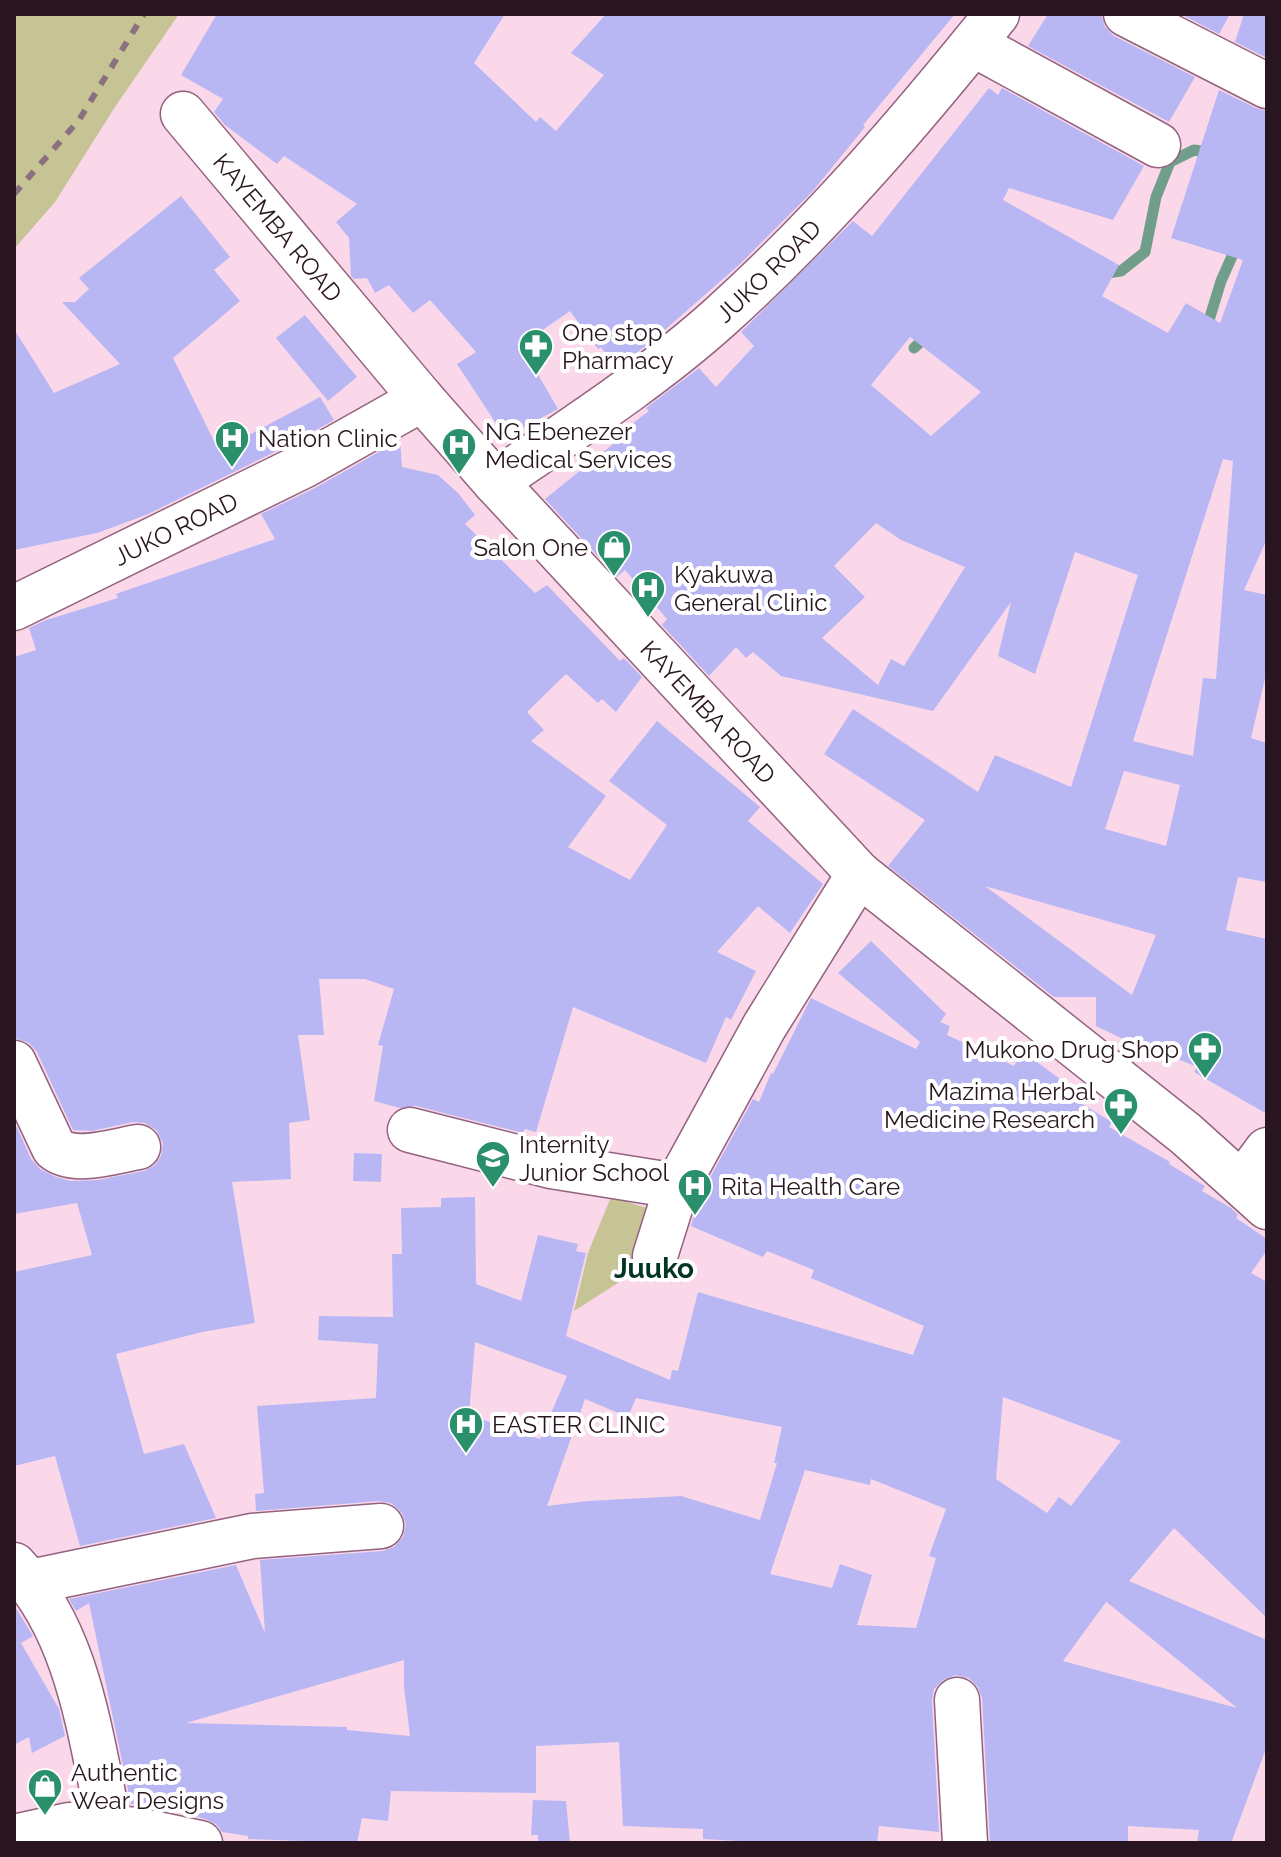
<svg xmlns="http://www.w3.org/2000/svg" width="1281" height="1857" viewBox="0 0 1281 1857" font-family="Raleway,sans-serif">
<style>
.green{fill:#c6c394}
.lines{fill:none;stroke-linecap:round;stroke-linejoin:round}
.stream{stroke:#719e8a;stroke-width:11}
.building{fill:#b8b7f4;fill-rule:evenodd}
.minor-casing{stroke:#93627e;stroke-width:47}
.minor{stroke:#fff;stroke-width:44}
.rail{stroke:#8b717f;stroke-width:6;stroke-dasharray:10 10;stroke-linecap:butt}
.labels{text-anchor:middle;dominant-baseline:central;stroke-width:8;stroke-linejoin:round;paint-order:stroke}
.street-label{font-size:24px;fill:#291520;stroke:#fff}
.poi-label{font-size:24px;fill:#291520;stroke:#fff;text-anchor:start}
.quarter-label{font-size:28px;font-weight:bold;fill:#023524;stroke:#fff}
</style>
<rect width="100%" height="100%" fill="#fad8ea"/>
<g class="green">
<path d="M14 14H179L115 107 55 202 14 249Z"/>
<path d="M611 1197 647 1208 638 1270 574 1311 588 1253Z"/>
</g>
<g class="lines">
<g class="stream">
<path d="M1100 274 1121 271 1145 252 1156 197 1170 162 1194 150 1213 153"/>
<path d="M1206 330 1221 281 1237 245"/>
<path d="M914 348 929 334"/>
</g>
</g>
<g class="building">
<path d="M217 14H505L474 63 536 122 540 117 556 131 604 75 571 53 606 14H955L863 125 865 127 812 192 740 264 651 342 616 368 601 347 598 349 570 311 521 345 558 409 505 437 457 364 476 352 430 300 413 313 389 285 375 293 367 278 354 279 351 276 349 238 336 222 357 204 284 156 277 164 225 125 214 112 223 99 181 75Z"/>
<path d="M1048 14H1101L1105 27 1114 36 1195 77 1169 122 1028 46Z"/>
<path d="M1181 14H1230L1219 34Z"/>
<path d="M1244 14H1267L1265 57 1235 42Z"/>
<path d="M989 88 998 95 1002 88 1144 166 1113 220 1009 188 1003 200 1119 265 1102 296 1168 333 1186 303 1220 323 1243 260 1171 238 1219 90 1256 108 1267 111V539L1244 590 1267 595V670L1251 738 1267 743V882L1238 877 1226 930 1267 939V1114L1194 1072 1197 1067 1142 1044 1140 1047 1096 1026V997H1054L888 866 925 820 824 754 853 709 978 792 995 755 1071 787 1138 575 1075 552 1035 674 998 656 1011 602 933 711 781 676 753 652 746 658 736 647 709 676 662 625 667 619 625 570 617 577 545 499 617 441 614 437 649 411 646 408 699 368 716 387 754 346 741 332 853 221 872 236ZM910 337 981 392 931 436 871 385ZM1223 459 1233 461 1216 679 1203 678 1193 756 1133 741ZM876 523 901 540 965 567 904 666 891 659 878 685 822 638 865 597 834 566ZM1124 771 1180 785 1166 846 1105 829ZM985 886 1156 935 1132 995 1113 981Z"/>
<path d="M181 196 230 257 214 270 240 301 173 358 219 451 320 397 334 420 291 444 146 515 97 533 14 550V329L54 393 120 364 62 302H75L89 289 79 278Z"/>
<path d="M305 315 357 377 328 401 276 338Z"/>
<path d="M400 440 402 467 438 475 459 494 475 515 465 524 535 593 547 585 620 661 624 658 642 677 616 712 602 699 598 703 566 674 527 712 544 730 531 741 606 796 568 847 630 880 667 825 609 781 657 721 760 807 748 821 823 884 790 933 758 906 717 952 756 971 731 1020 726 1017 706 1063 573 1007 536 1132 525 1129 523 1133 416 1106 400 1108 374 1101 383 1046 378 1045 394 989 365 979H319L324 1035H298L310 1120 289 1123 291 1179 232 1182 255 1323 202 1332 116 1354 144 1454 184 1444 216 1518 80 1546 55 1456 14 1466V1272L92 1255 77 1203 14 1214V1128L17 1127 31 1159 40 1169 56 1177 71 1181 98 1180 144 1171 155 1165 161 1156 163 1143 156 1130 145 1123 133 1122 92 1131 73 1130 37 1052 29 1043 15 1038 14 1035V657L36 650 29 628 46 620 118 598 116 594 275 539 261 514 315 488Z"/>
<path d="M871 941 946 1014 940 1022 950 1026 947 1035 1014 1066 1022 1051 1060 1079 1054 1087 1112 1122 1109 1127 1170 1162 1169 1164 1205 1186 1202 1191 1231 1208 1238 1215 1236 1218 1267 1239V1250L1251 1273 1267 1282V1618L1174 1528 1129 1581 1267 1640V1746L1231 1843H1197L1199 1830 1128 1826V1843H990L982 1698 978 1687 969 1678 956 1675 943 1680 934 1689 932 1701 939 1832 879 1826 877 1843H772L703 1839V1829L623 1826 619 1742 536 1746V1793L391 1791 388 1821 362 1818 357 1843 248 1839V1836L222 1832 216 1824 205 1819 178 1811 131 1804 89 1603 76 1611 69 1599 236 1565 265 1633 260 1560 383 1551 394 1547 403 1537 406 1525 402 1513 391 1503 379 1501 256 1511 255 1494 264 1493 257 1406 376 1398 378 1344 318 1340 319 1316 393 1317 392 1254H402L401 1208 441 1207V1198L475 1197 476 1284 521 1301 538 1235 578 1244 576 1251 586 1253 566 1336 670 1380 672 1370 678 1371 698 1292 913 1355 924 1326 811 1278 814 1270 767 1251 763 1257 691 1226 700 1196 753 1099 759 1102 771 1073 773 1074 811 998 916 1049 920 1042 838 973ZM475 1342 567 1376 540 1439 469 1415ZM1003 1397 1121 1441 1071 1506 1059 1497 1047 1513 996 1479ZM636 1398 782 1427 774 1463H777L760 1520 681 1496 588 1501 547 1506 585 1399 628 1417ZM805 1470 870 1485 871 1479 946 1509 929 1556 936 1558 916 1628 857 1625 872 1575 840 1564 832 1588 770 1574ZM1106 1602 1109 1604 1237 1708 1063 1661ZM404 1660V1687L410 1736 347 1730V1727L186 1723Z"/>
<path d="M354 1153 382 1154 381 1182 353 1181Z"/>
<path d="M14 1605 33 1636 21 1643 59 1709 65 1736 32 1753 29 1737 14 1745Z"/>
<path d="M533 1800 566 1801 570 1843H538V1835H531Z"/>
</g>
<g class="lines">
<g class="minor-casing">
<g id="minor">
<path d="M1126 14 1267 86"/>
<path d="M973 44 1158 145"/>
<path id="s1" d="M183 114 422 399 495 482 859 874 1186 1134 1267 1207"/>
<path id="s2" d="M495 482C571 430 651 379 720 317 822 225 911 121 997 14"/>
<path id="s3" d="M14 608 303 466 422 399"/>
<path d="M14 1063 54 1148C74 1165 114 1151 138 1147"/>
<path d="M410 1130 551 1166 677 1186"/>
<path d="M1242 1184 1267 1150"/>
<path d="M655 1256 677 1186 764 1027 859 874"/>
<path d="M14 1565C80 1634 90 1738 110 1827"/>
<path d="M30 1582 252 1536 381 1526"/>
<path d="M957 1700 965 1843"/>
<path d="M14 1837 69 1825 138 1830 200 1843"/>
</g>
</g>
<use href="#minor" class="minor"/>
<path class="rail" d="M14 194 79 120 144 14"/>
</g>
<defs>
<g id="pharmacy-pin" transform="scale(1.8)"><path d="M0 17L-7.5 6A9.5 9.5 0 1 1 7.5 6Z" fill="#2a8f6b" stroke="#fff"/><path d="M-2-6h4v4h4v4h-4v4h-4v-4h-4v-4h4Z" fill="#fff"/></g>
<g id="hospital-pin" transform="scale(1.8)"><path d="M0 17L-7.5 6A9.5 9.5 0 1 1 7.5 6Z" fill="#2a8f6b" stroke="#fff"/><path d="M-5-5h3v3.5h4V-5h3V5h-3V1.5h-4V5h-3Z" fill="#fff"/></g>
<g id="shop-pin" transform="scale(1.8)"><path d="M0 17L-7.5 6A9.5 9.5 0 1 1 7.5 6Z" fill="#2a8f6b" stroke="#fff"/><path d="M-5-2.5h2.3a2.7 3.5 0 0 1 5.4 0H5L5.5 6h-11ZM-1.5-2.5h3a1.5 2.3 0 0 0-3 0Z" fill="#fff"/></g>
<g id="school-pin" transform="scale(1.8)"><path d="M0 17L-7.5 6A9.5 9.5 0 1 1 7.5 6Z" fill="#2a8f6b" stroke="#fff"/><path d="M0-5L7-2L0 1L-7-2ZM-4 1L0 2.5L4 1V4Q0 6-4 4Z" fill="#fff"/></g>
</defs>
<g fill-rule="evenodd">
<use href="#pharmacy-pin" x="536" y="346"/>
<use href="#hospital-pin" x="232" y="438"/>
<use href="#hospital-pin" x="459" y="445"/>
<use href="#shop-pin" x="614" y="547"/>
<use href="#hospital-pin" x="648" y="588"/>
<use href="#pharmacy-pin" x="1205" y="1049"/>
<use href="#pharmacy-pin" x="1121" y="1105"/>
<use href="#school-pin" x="493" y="1158"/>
<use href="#hospital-pin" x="695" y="1186"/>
<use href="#hospital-pin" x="466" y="1424"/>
<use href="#shop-pin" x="45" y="1786"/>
</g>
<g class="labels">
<g class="street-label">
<text stroke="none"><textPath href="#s1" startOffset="148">KAYEMBA ROAD</textPath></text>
<text stroke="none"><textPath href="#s2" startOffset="346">JUKO ROAD</textPath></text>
<text stroke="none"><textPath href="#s3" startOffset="180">JUKO ROAD</textPath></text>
<text stroke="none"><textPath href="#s1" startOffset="796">KAYEMBA ROAD</textPath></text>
</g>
<g class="poi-label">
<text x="562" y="332">One stop<tspan x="562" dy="28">Pharmacy</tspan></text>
<text x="485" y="431">NG Ebenezer<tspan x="485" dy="28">Medical Services</tspan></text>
<text x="258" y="438">Nation Clinic</text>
<text x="588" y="547" text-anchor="end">Salon One</text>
<text x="674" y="574">Kyakuwa<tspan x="674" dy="28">General Clinic</tspan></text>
<text x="1179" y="1049" text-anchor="end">Mukono Drug Shop</text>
<text x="1095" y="1091" text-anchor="end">Mazima Herbal<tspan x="1095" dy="28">Medicine Research</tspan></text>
<text x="519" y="1144">Internity<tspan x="519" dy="28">Junior School</tspan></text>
<text x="721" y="1186">Rita Health Care</text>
<text x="492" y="1424">EASTER CLINIC</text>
<text x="71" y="1772">Authentic<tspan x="71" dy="28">Wear Designs</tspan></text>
</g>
<g class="quarter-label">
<text x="654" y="1268">Juuko</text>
</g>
</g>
<rect width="1281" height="1857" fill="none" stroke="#291520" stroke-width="32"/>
</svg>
